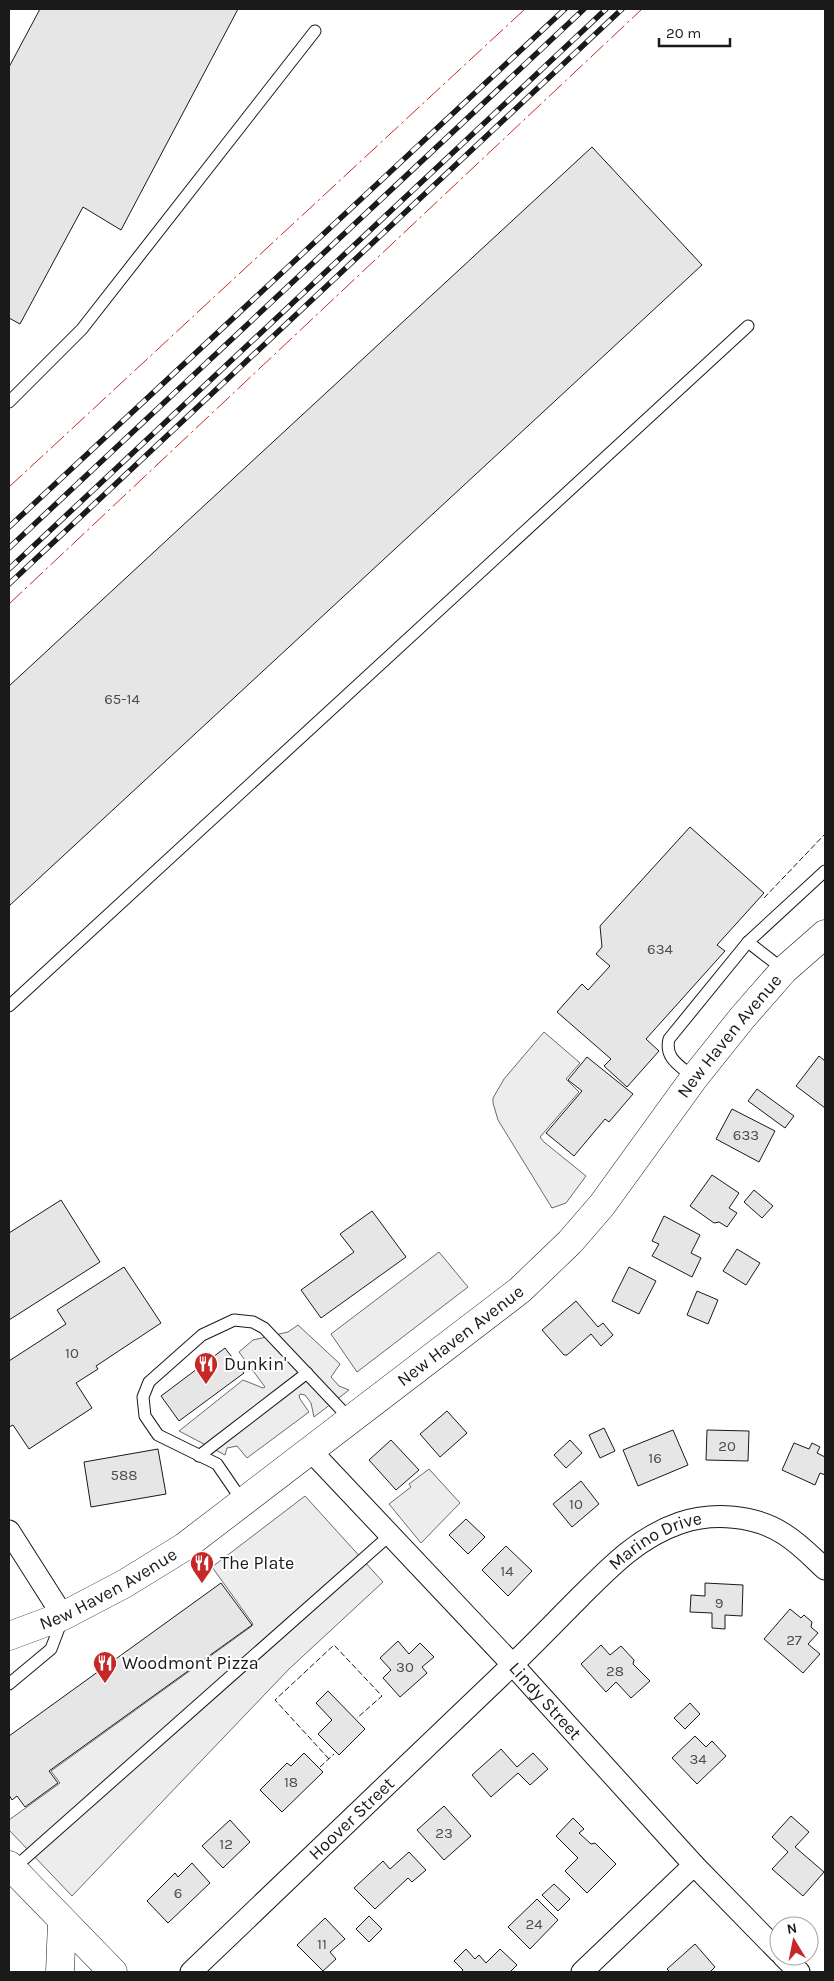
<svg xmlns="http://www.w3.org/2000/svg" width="834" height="1981" viewBox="0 0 834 1981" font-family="Karla,sans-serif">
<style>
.parking{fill:#ededed;stroke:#6a6a6a}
.building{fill:#e6e6e6;stroke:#1a1a1a}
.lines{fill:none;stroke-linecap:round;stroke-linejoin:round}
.lane-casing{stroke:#1a1a1a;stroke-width:13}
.street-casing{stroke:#1a1a1a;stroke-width:23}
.secondary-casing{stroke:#1a1a1a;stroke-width:29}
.lane{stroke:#fff;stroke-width:11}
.street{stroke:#fff;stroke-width:21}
.secondary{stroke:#fff;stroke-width:28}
.rail-casing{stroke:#1a1a1a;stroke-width:5.5}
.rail{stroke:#fff;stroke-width:4;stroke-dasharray:11;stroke-linecap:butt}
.fence{stroke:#1a1a1a;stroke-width:1;stroke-dasharray:6 2.5;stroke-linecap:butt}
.power{stroke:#c62828;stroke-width:1;stroke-dasharray:18 4 2.5 4;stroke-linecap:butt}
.labels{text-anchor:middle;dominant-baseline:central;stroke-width:4;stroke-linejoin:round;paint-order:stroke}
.number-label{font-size:15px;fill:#4d4d4d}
.street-label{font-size:18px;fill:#1a1a1a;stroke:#fff}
.poi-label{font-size:18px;fill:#1a1a1a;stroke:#fff;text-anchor:start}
</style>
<rect width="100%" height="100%" fill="#fff"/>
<g class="parking">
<path d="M544 1032 580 1063 566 1079 579 1092 540 1137 544 1142 586 1176 566 1203 552 1208 498 1120 493 1103V1098L504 1079Z"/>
<path d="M439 1252 468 1287 357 1372 331 1334Z"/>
<path d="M298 1325 340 1364 331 1377 339 1386 349 1390 314 1417 311 1403 305 1395 300 1394 299 1396 300 1399 309 1412 247 1458 237 1446 227 1448 225 1455 179 1431 243 1380 263 1388 265 1387 239 1352 253 1340 288 1332Z"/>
<path d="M429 1469 460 1503 421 1543 389 1504 411 1487 409 1484Z"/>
<path d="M305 1496 383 1582 289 1669 72 1896 9 1830V1820L60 1783 51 1771 252 1626 253 1624 212 1567Z"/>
</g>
<g class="building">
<path d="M40 9H238L121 230 83 207 20 324 9 318V67Z"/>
<path d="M592 147 702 265 9 906V686Z"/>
<path d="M690 827 764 893 717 945 725 951 646 1039 659 1051 627 1087 604 1066 611 1059 557 1012 582 984 588 990 610 966 596 954 602 947 600 926Z"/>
<path d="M819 1056 825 1061V1108L796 1086Z"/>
<path d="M587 1057 633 1094 609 1122 605 1119 574 1156 546 1133 582 1091 568 1080Z"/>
<path d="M757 1089 794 1116 785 1128 748 1101Z"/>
<path d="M732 1109 775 1131 759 1162 716 1139Z"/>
<path d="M712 1175 739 1193 729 1208 737 1213 727 1227 719 1222 714 1223 690 1206Z"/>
<path d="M754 1190 773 1206 762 1218 744 1202Z"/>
<path d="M61 1200 100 1262 9 1320V1233Z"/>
<path d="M372 1211 406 1257 321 1318 301 1290 354 1252 340 1234Z"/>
<path d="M664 1216 700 1235 691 1253 701 1258 692 1277 652 1256 659 1244 652 1241Z"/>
<path d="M737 1249 760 1263 746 1285 723 1271Z"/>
<path d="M124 1267 161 1323 96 1366 98 1369 76 1383 92 1408 29 1449 13 1425 9 1427V1361L66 1324 57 1310Z"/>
<path d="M629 1267 656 1281 639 1314 612 1301Z"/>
<path d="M697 1291 718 1300 708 1324 687 1315Z"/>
<path d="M576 1301 598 1327 603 1323 613 1335 601 1346 591 1334 567 1355H564L542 1330Z"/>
<path d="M225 1348 244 1373 179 1421 161 1396Z"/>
<path d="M447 1411 467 1433 440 1457 420 1434Z"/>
<path d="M604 1428 615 1451 600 1458 589 1435Z"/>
<path d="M673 1430 688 1465 638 1486 623 1450Z"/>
<path d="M707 1430 749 1431 748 1461 706 1460Z"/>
<path d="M391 1440 419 1470 396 1490 369 1460Z"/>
<path d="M570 1440 582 1453 566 1468 554 1455Z"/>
<path d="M794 1443 809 1449 812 1443 820 1447 817 1453 825 1457V1475L820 1473 815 1485 782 1470Z"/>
<path d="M158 1449 166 1494 91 1507 84 1462Z"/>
<path d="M581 1481 599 1504 572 1527 553 1504Z"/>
<path d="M466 1519 485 1537 468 1554 449 1535Z"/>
<path d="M506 1546 532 1571 508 1596 482 1570Z"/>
<path d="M221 1583 252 1625 49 1771 58 1783 25 1807 17 1796 12 1800 9 1795V1736Z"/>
<path d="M705 1583 743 1585 742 1616 725 1615V1629L712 1628V1613L690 1612 691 1595 705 1596Z"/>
<path d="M790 1609 801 1618 804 1615 812 1622 811 1627 818 1633 808 1644 820 1654 803 1673 764 1639Z"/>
<path d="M398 1641 409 1654 420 1643 434 1657 422 1667 427 1673 400 1697 383 1678 391 1670 380 1658Z"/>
<path d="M601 1645 610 1655 621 1646 634 1660 633 1664 650 1681 631 1698 616 1682 606 1692 581 1664Z"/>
<path d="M328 1691 365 1729 339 1755 318 1734 332 1720 316 1703Z"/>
<path d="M690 1703 700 1714 685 1729 674 1718Z"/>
<path d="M695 1736 706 1747 712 1741 726 1756 697 1784 672 1758Z"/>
<path d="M501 1749 517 1767 533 1753 548 1769 530 1785 518 1773 491 1797 472 1775Z"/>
<path d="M304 1753 323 1772 282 1812 260 1790 287 1763 291 1766Z"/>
<path d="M444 1806 471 1836 444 1860 417 1830Z"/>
<path d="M791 1816 809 1832 795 1847 824 1872 803 1896 772 1869 788 1852 772 1837Z"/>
<path d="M573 1818 584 1829 579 1833 591 1844 595 1843 616 1864 587 1893 565 1871 578 1858 556 1836Z"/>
<path d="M230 1820 250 1842 223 1868 202 1846Z"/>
<path d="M409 1852 426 1870 412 1882 408 1878 375 1909 354 1888 383 1861 390 1869Z"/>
<path d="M192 1863 210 1883 168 1923 147 1901 175 1873 178 1877Z"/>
<path d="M554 1884 570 1899 558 1911 542 1895Z"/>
<path d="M537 1899 558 1920 530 1949 508 1927Z"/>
<path d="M369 1916 382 1929 369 1942 356 1929Z"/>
<path d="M325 1918 345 1939 330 1952 336 1959 323 1971 297 1945Z"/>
<path d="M695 1944 715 1967 710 1972H670L667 1969Z"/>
<path d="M466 1949 475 1959 479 1955 486 1963 500 1949 517 1965 510 1972H461L463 1970 454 1961Z"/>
</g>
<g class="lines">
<g class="lane-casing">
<g id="lane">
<path d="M9 402 82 329 315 31"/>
<path d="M748 942 784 970"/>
<path d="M9 1006 748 326"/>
<path d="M694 1078C681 1066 664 1059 669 1039L748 942 825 871"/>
<path d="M199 1456 307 1373"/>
<path d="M243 1502 217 1464 158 1435 145 1416 143 1397 149 1382 202 1335 234 1320 253 1322 264 1328 350 1419"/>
<path d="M9 1684 51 1649 62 1620"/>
<path d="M13 1869 390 1535"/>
</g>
</g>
<g class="street-casing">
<g id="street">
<path id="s1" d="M310 1450 512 1664 694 1865 779 1952"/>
<path d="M9 1531 63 1616"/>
<path d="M783 1956 799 1972"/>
<path id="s2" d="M191 1972C297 1870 404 1769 510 1667 534 1644 557 1620 581 1596 611 1566 639 1537 680 1523 713 1512 755 1515 784 1534 800 1544 812 1557 825 1569"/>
<path d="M582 1972 694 1865"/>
</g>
</g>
<g class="secondary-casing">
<g id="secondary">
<path id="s3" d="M9 1636 63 1616 124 1584 184 1547 520 1290 570 1242 602 1205 694 1078 742 1018 784 970 825 934"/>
<path d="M9 1865 113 1972"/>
<path d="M60 1972 62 1921"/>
</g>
</g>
<use href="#lane" class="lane"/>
<use href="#street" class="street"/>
<use href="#secondary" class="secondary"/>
<g class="rail-casing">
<g id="rail">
<path d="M9 527 565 9"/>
<path d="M9 548 584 9"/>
<path d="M9 569 606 9"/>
<path d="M9 584 622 9"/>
</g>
</g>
<use href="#rail" class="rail"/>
<g class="fence">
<path d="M764 898 825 834"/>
<path d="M329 1759 275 1700 334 1645 382 1696 357 1718"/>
<path d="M320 1767 334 1754"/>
</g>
<g class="power">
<path d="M9 487 525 9"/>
<path d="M9 604 642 9"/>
</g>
</g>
<defs>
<g id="restaurant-pin" transform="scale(1.25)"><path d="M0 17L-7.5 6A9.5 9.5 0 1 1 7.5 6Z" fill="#c62828" stroke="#fff"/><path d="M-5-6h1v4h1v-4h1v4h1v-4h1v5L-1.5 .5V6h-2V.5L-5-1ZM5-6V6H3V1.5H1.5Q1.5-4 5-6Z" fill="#fff"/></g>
</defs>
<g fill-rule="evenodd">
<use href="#restaurant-pin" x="206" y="1364"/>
<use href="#restaurant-pin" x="202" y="1563"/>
<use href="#restaurant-pin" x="105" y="1663"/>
</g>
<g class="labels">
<g class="number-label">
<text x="122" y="699">65-14</text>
<text x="660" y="949">634</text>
<text x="746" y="1135">633</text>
<text x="72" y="1353">10</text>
<text x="727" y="1446">20</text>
<text x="655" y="1458">16</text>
<text x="124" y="1475">588</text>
<text x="576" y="1504">10</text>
<text x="507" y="1571">14</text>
<text x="719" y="1603">9</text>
<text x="794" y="1640">27</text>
<text x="405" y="1667">30</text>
<text x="615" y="1671">28</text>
<text x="698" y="1759">34</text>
<text x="291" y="1782">18</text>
<text x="444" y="1833">23</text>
<text x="226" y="1844">12</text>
<text x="178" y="1893">6</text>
<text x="534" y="1924">24</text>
<text x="322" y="1944">11</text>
</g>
<g class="street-label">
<text stroke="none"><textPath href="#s3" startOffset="950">New Haven Avenue</textPath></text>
<text stroke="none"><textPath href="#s3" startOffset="545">New Haven Avenue</textPath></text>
<text stroke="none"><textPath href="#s2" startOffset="636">Marino Drive</textPath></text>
<text stroke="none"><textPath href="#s3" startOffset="110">New Haven Avenue</textPath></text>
<text stroke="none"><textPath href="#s1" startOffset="344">Lindy Street</textPath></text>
<text stroke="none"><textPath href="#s2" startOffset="222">Hoover Street</textPath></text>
</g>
<g class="poi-label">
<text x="224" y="1364">Dunkin'</text>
<text x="220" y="1563">The Plate</text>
<text x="122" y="1663">Woodmont Pizza</text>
</g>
</g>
<rect width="834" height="1981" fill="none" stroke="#1a1a1a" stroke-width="20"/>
<g transform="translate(794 1941) rotate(350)"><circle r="24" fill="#ffffff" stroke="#a3a3a3"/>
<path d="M0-4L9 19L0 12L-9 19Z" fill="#c62828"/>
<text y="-8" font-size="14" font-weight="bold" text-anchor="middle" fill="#1a1a1a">N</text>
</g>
<path d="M659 38v8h71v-8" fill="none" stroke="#1a1a1a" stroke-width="2.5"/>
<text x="666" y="38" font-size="15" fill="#1a1a1a" stroke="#ffffff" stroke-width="4" paint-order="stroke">20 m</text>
</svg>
